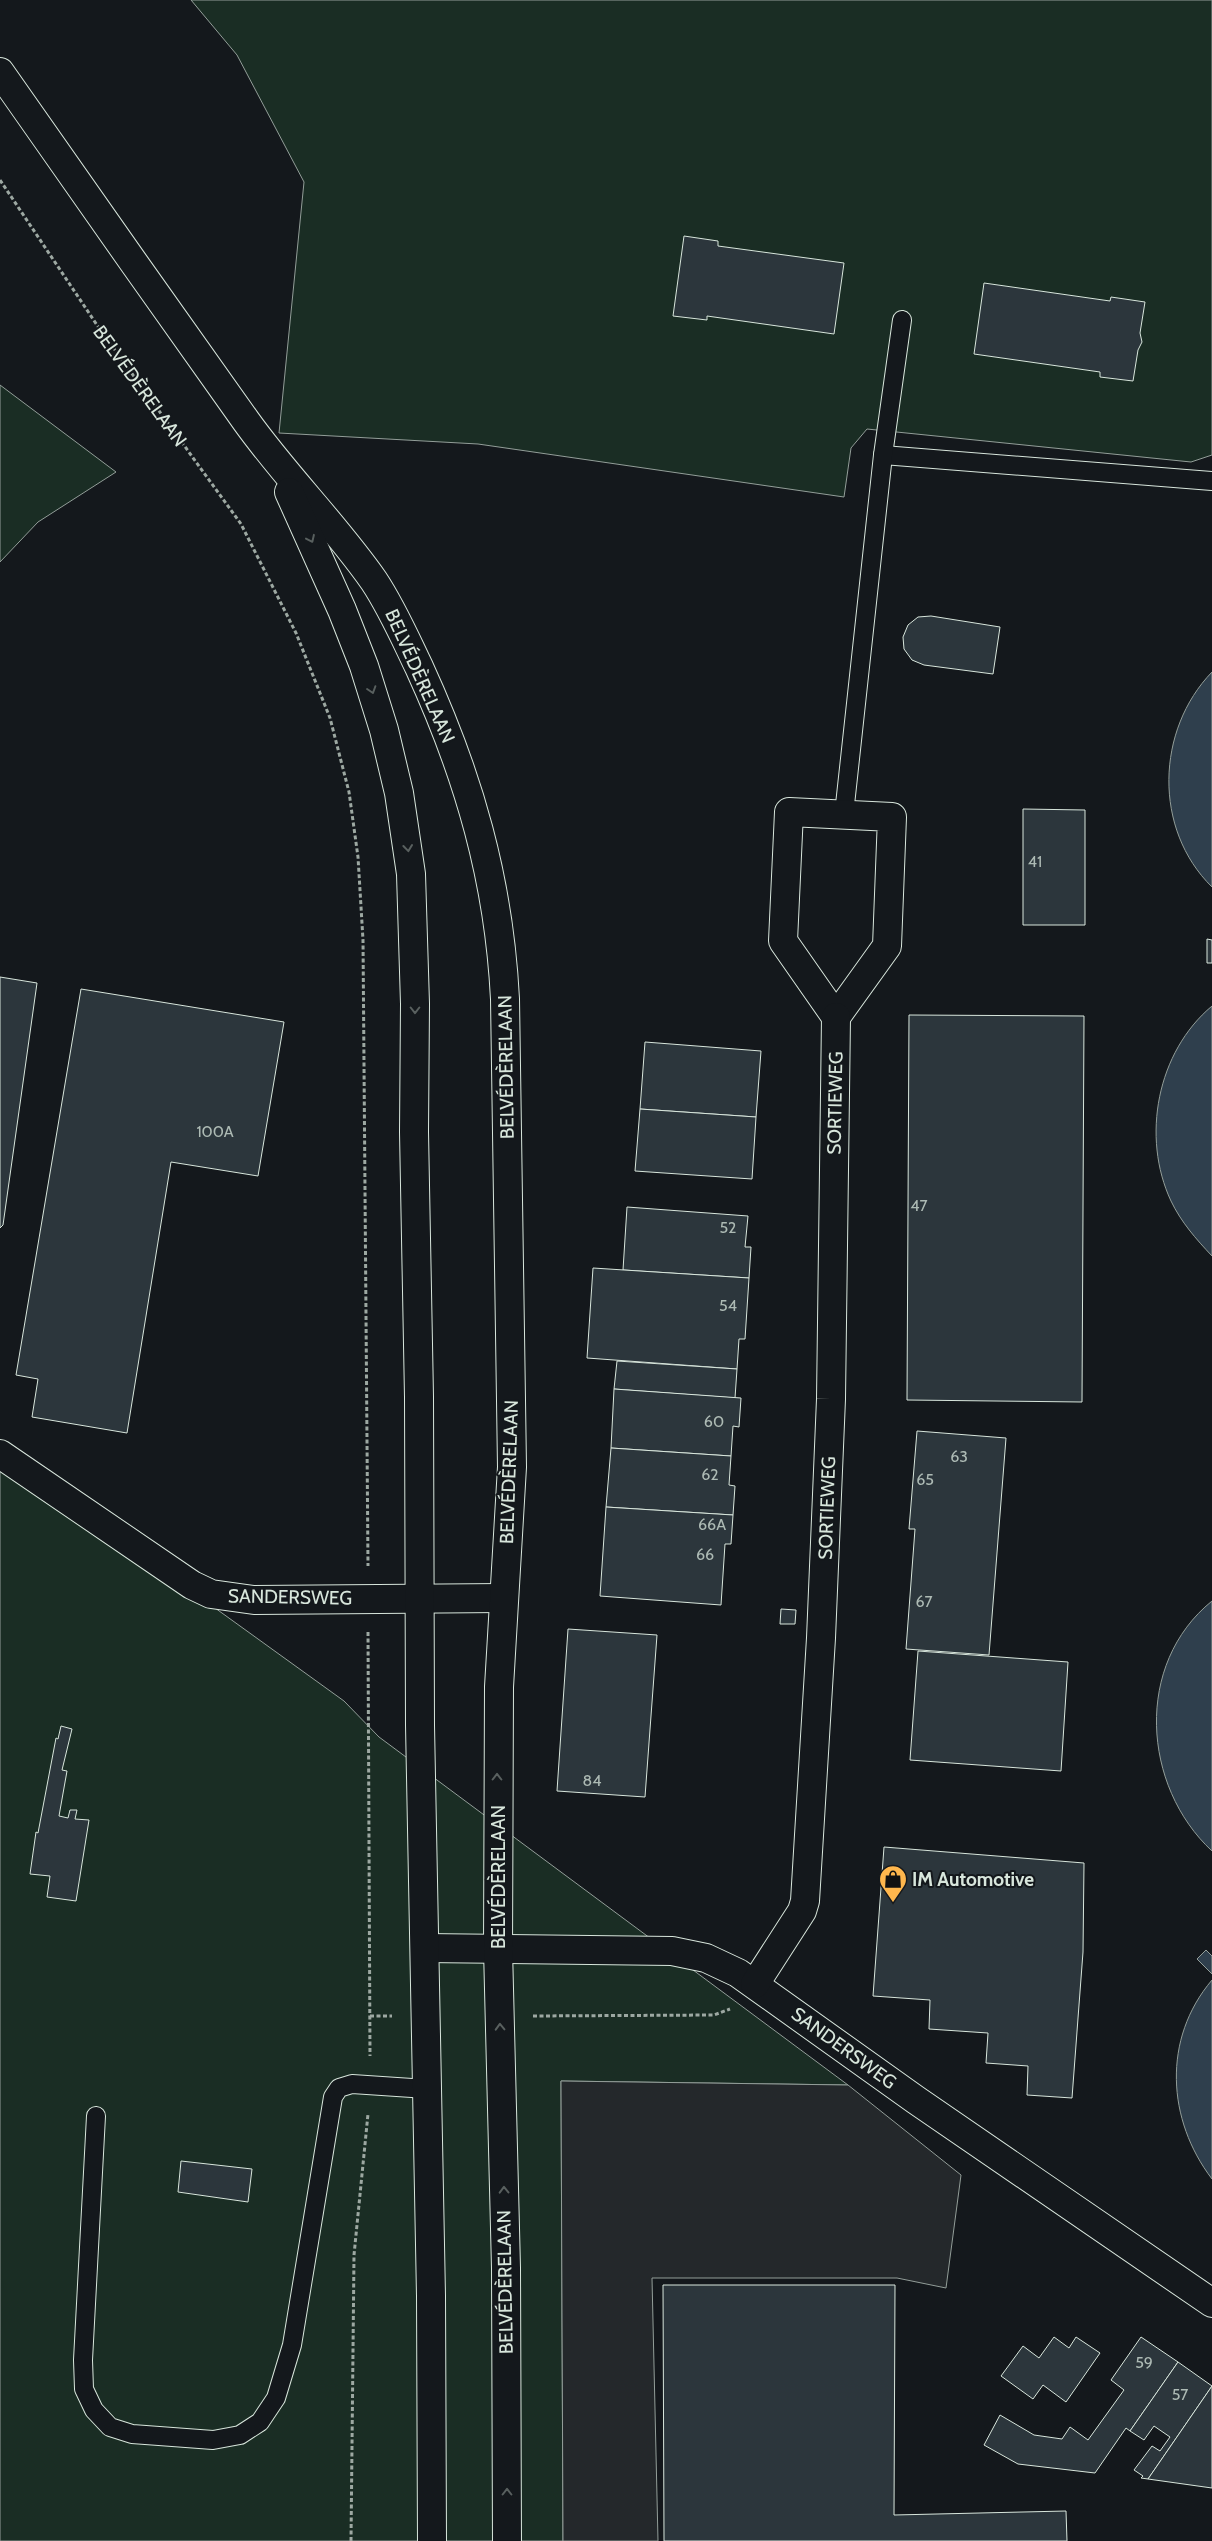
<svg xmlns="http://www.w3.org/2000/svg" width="1212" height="2541" viewBox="0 0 1212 2541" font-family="Cabin,sans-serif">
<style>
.green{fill:#1a2d24;stroke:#939e99}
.parking{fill:#24282b;stroke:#939e99}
.water{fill:#2f3f4d;stroke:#939e99}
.building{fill:#2c363c;stroke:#d8e6dc}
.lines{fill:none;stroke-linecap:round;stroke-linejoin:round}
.lane-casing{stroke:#d8e6dc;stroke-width:20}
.street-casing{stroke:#d8e6dc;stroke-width:30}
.secondary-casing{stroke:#d8e6dc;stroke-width:30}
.path{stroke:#9da8a2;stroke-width:3;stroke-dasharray:4 2.5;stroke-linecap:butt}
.lane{stroke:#14181c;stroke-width:18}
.street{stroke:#14181c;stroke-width:28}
.secondary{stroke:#14181c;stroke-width:28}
.oneway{stroke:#59605f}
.labels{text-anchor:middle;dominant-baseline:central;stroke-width:4;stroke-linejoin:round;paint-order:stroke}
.number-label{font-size:16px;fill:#adbab4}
.street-label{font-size:19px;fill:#d8e6dc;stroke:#14181c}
.poi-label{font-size:19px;font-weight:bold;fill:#d8e6dc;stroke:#14181c;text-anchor:start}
</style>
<rect width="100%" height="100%" fill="#14181c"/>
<g class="green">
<path d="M191 0H1212V455L1191 462 867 429 851 448 844 497 478 444 279 433 304 182 237 55Z"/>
<path d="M0 385 116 472 38 522 0 562Z"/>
<path d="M0 1453 344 1701 379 1737 848 2085 561 2081 563 2541H0Z"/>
</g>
<path class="parking" d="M561 2081 848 2085 961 2175 946 2288 897 2278H652L658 2541H563Z"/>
<g class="water">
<path d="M1212 672V887C1153 829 1156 730 1212 672Z"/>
<path d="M1212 1006V1256C1196 1239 1181 1222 1171 1201 1141 1137 1157 1052 1212 1006Z"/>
<path d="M1212 1601V1851C1142 1786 1134 1664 1212 1601Z"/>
<path d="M1206 1950 1212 1956V1974L1197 1959Z"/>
<path d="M1212 1980V2179C1167 2120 1162 2039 1212 1980Z"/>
</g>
<g class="building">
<path d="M684 236 718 241V246L844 263 834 334 707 316V320L673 316Z"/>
<path d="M984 283 1110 301 1111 297 1145 302 1140 333 1142 342 1138 350 1133 381 1100 377V372L974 354Z"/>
<path d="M931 616 1000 627 993 674 924 665 912 660 904 649 903 637 908 625 918 617Z"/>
<path d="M1023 809 1085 810V925H1023Z"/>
<path d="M1207 939 1212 940V963H1207Z"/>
<path d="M0 977 37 983 3 1225 0 1228Z"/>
<path d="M81 989 284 1022 258 1176 171 1162 127 1433 32 1417 38 1379 16 1375Z"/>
<path d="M909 1015 1084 1016 1082 1402 907 1400Z"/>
<path d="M645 1042 761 1051 756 1117 640 1109Z"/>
<path d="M640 1109 756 1117 752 1179 635 1171Z"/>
<path d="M627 1207 748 1216 745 1247H751L749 1278 623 1270Z"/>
<path d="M593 1268 749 1278 745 1339H739L737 1369 587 1358Z"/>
<path d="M617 1361 737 1369 735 1398 614 1389Z"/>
<path d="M614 1389 741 1398 739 1427 733 1426 731 1456 611 1448Z"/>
<path d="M917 1431 1006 1438 989 1655 906 1649 915 1529H909Z"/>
<path d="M611 1448 731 1456 729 1485 735 1486 733 1515 606 1507Z"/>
<path d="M606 1507 733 1515 731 1544H725L721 1605 600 1596Z"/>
<path d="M781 1609 796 1610 795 1624H780Z"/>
<path d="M568 1629 657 1635 645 1797 557 1791Z"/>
<path d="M918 1651 1068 1662 1061 1771 910 1760Z"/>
<path d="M61 1726 72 1729 62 1770 67 1771 59 1816 68 1818 70 1810H77L75 1819 89 1820 76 1901 47 1897 50 1876 30 1874 36 1832 38 1833 56 1738 58 1739Z"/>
<path d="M884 1847 1084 1863 1083 1952 1072 2098 1027 2095 1028 2066 986 2063 988 2033 929 2029 930 2000 873 1996Z"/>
<path d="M181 2161 252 2169 248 2202 178 2192Z"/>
<path d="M663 2285H895L894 2515 1066 2511 1067 2541H664Z"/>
<path d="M1054 2337 1069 2348 1076 2337 1100 2353 1066 2402 1043 2385 1033 2399 1001 2376 1023 2346 1039 2358Z"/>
<path d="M1141 2337 1178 2362 1130 2431 1126 2428 1095 2473 1018 2464 984 2445 1000 2415 1034 2435 1062 2439 1070 2427 1088 2440 1124 2390 1111 2380Z"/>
<path d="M1178 2362 1212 2386 1148 2479 1141 2478 1143 2476 1134 2470 1152 2446 1160 2451 1170 2437 1154 2426 1144 2440 1130 2431Z"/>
<path d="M1212 2386V2488L1148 2479Z"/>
</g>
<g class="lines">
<g class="lane-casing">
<g id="lane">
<path d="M883 455 1212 481"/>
<path d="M844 814 883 455 902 320"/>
<path d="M96 2116 83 2360 84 2389 94 2410 110 2427 132 2434 213 2440 240 2435 260 2422 276 2398 292 2345 333 2097 339 2088 352 2084 427 2089"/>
</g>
</g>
<g class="street-casing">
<g id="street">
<path d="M789 812 892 817 887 946 836 1017 783 941Z"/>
<path d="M0 1454 192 1585 211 1594 254 1600 503 1598"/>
<path d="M425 1948 672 1951 706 1958 738 1973 916 2100 1212 2303"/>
<path d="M755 1984 802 1911 805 1901 821 1638 831 1399 836 1017"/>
</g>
</g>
<g class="secondary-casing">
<g id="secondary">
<path d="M0 72C82 189 163 305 246 421 286 477 335 525 374 581 392 608 405 638 419 667 469 776 499 880 505 999L512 1467 499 1687 498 1949 506 2268 507 2541"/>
<path d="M289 492 342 610 364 666 384 730 399 793 411 874 415 1004 414 1132 419 1397 420 1725 431 2296 432 2541"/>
</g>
</g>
<g class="path">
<path d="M0 180 99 328 241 524 296 633 330 718 349 792 358 857 363 940 368 1566"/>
<path d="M368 1632 370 2056"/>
<path d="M370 2016H392"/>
<path d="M533 2016 714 2015 730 2009"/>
<path d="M351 2541 354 2255 368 2114"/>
</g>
<use href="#lane" class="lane"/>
<use href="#street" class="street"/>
<use href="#secondary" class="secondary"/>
</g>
<defs><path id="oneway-chevron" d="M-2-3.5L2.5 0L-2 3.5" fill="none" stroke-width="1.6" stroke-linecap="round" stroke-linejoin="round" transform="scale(1.25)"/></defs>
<g class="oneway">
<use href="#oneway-chevron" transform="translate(311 539) rotate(65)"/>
<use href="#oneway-chevron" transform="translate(372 690) rotate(72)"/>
<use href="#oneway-chevron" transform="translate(408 848) rotate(83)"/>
<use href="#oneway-chevron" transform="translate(415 1010) rotate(90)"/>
<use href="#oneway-chevron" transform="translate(497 1777) rotate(-90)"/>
<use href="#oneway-chevron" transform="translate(500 2027) rotate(-92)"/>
<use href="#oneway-chevron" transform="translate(504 2190) rotate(-91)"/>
<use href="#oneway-chevron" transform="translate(507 2492) rotate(-90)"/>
</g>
<defs>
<g id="shop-pin" transform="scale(1.4375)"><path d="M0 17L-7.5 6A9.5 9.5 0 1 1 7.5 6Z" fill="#ffb74d" stroke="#14181c"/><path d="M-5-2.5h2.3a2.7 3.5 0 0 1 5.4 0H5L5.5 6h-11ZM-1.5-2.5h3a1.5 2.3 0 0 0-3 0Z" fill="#111"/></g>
</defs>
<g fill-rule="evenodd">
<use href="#shop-pin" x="893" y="1879"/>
</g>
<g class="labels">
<g class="number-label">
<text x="1035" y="861">41</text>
<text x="215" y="1131">100A</text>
<text x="919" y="1205">47</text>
<text x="728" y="1227">52</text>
<text x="728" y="1305">54</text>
<text x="714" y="1421">60</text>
<text x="959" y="1456">63</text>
<text x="710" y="1474">62</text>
<text x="925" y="1479">65</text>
<text x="712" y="1524">66A</text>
<text x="705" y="1554">66</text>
<text x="924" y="1601">67</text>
<text x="592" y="1780">84</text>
<text x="1144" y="2362">59</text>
<text x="1180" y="2394">57</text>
</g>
<g class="street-label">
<text transform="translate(140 386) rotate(54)">BELVÉDÈRELAAN</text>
<text transform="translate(420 676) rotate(66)">BELVÉDÈRELAAN</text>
<text transform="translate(506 1067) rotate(-91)">BELVÉDÈRELAAN</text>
<text transform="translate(835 1103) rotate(-89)">SORTIEWEG</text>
<text transform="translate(509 1472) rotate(-88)">BELVÉDÈRELAAN</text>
<text transform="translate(827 1508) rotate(-88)">SORTIEWEG</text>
<text transform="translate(290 1597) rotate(1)">SANDERSWEG</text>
<text transform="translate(498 1877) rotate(-90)">BELVÉDÈRELAAN</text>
<text transform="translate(844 2048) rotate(36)">SANDERSWEG</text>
<text transform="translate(505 2282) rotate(-91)">BELVÉDÈRELAAN</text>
</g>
<g class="poi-label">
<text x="912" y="1879">IM Automotive</text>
</g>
</g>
</svg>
